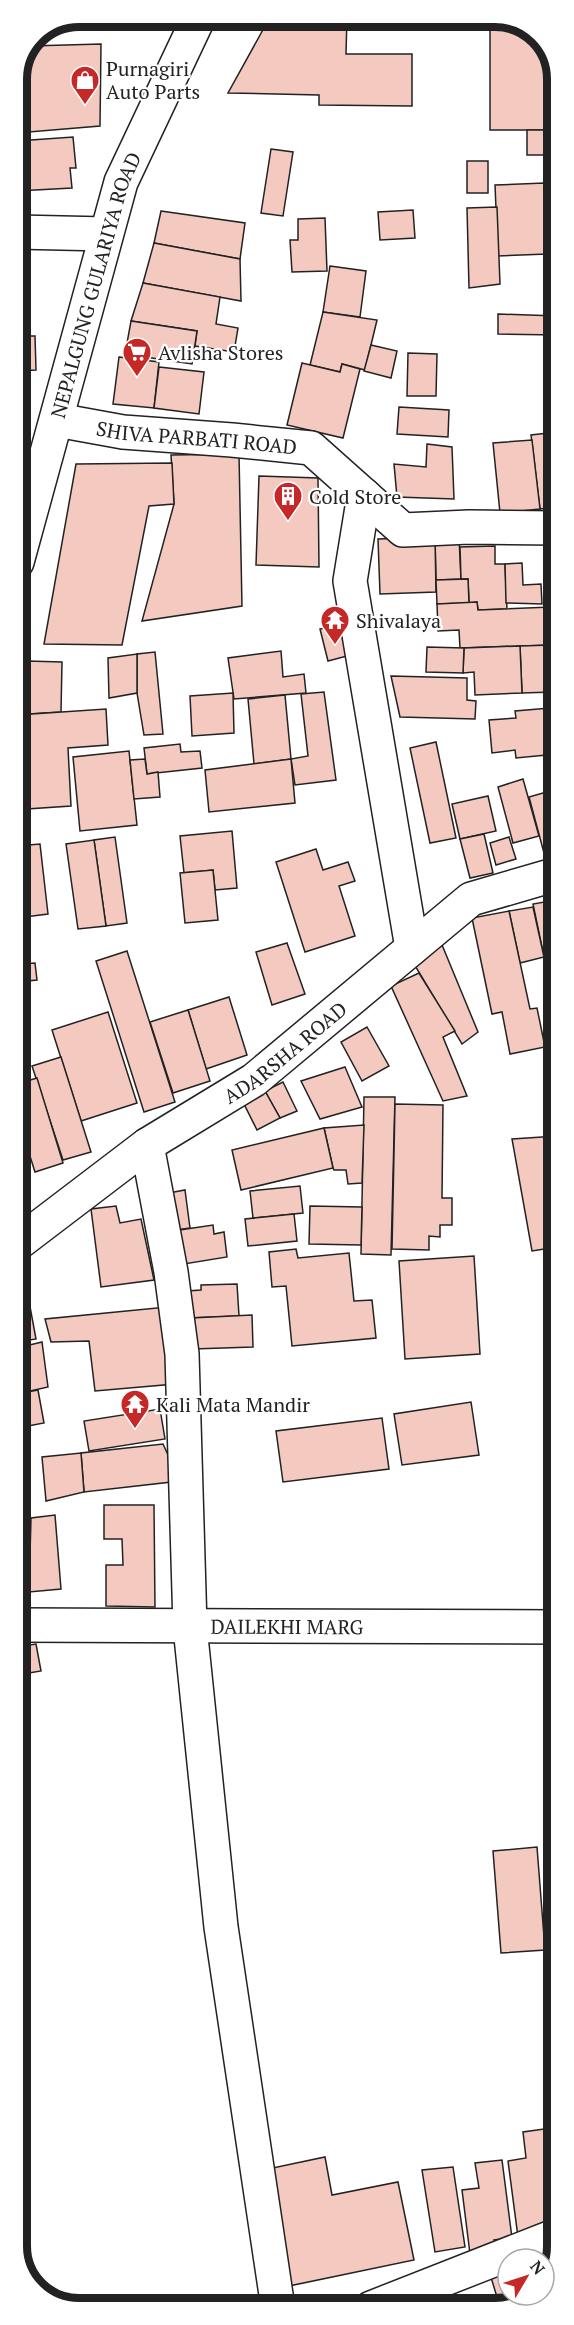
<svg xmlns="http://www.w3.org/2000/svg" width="574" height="2325" viewBox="0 0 574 2325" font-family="'PT Serif',serif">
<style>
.building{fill:#f3c9c0;stroke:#222;stroke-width:1.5}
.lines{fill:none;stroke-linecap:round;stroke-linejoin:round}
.minor-casing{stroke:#222;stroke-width:36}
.tertiary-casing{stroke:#222;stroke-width:36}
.secondary-casing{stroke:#222;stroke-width:36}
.primary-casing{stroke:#222;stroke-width:36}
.minor{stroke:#fff;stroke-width:33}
.tertiary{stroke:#fff;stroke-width:33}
.secondary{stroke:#fff;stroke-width:33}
.primary{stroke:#fff;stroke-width:33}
.labels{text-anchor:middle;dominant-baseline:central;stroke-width:4.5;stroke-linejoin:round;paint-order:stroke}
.poi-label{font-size:20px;fill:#222;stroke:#fff;text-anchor:start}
.street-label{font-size:20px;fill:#222;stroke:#fff}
.rim{fill:none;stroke:#222;stroke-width:8}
</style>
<rect width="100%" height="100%" fill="#fff"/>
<g class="building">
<path d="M270 17H347L346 54H412V106L319 105V95L228 93Z"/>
<path d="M490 17H503L536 32 556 67V130H490Z"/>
<path d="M101 44 100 126 17 133V79L30 46Z"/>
<rect x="527" y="130" width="29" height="25"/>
<path d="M73 137 76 168H70L72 188 17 191V141Z"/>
<path d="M271 149 293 152 283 216 261 213Z"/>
<rect x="467" y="161" width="21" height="32"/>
<path d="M544 183 547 254 498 256 495 185Z"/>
<path d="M544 183H556V272H548Z"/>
<path d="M497 207 500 284 469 288 467 208Z"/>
<path d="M413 210 415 238 380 240 378 212Z"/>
<path d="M161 211 245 223 240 259 154 243Z"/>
<path d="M325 218 327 271 292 272 290 240H298V219Z"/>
<path d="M154 243 240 259 241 301 143 283Z"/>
<path d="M330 266 366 271 360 317 323 312Z"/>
<path d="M143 283 220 297 216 324 238 328 234 352 195 346 197 331 131 321Z"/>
<path d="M323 312 377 320 365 370 342 364 340 372 310 365Z"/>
<path d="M498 314 556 316 557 335 498 334Z"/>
<path d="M131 321 197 331 192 364 125 354Z"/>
<path d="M17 336H35L36 370 17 371Z"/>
<path d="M371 345 397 351 391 378 364 371Z"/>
<path d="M408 353 437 354 436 396H407Z"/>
<path d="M119 357 159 362 154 408 113 404Z"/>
<path d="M302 363 340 372 342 364 360 369 343 438 287 425Z"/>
<path d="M159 367 204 372 199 414 154 408Z"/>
<path d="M399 407 449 410 448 437 397 434Z"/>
<path d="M557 432V507L540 509 531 435Z"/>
<path d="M532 440 540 509 500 513 493 443Z"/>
<path d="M427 444 452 447 454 499 397 497 394 464 426 467Z"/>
<path d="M239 454 242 606 142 621 174 504 171 455Z"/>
<path d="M172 463 174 504 149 506 122 645 44 644 76 464Z"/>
<path d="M259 476 318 478 319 567 256 565Z"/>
<path d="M435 537H459L461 579 436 580Z"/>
<path d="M435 537 436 592 380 594 378 539Z"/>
<path d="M495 546V564H505L507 609 478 610 477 602 469 603 468 579H461L460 547Z"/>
<path d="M522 563 523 585 541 584 542 604 506 603 505 564Z"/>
<path d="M468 579 469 603 437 604 436 580Z"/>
<path d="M477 602 478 610 551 607 552 645 460 648 459 630 438 631 437 604Z"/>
<path d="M339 625 347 656 328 661 320 629Z"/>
<path d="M552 645 553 692 522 693 520 646Z"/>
<path d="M520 646 522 693 475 695 474 672 463 673 464 648Z"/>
<path d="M427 647 464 648 463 673 426 672Z"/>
<path d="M281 651 283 677 304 674 306 693 234 699 228 658Z"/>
<path d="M155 652 163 734 144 735 137 693V654Z"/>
<path d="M137 654V693L109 698 108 658Z"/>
<path d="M27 661 62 662 61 712 28 714Z"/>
<path d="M391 676 467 678V700L476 701 475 719 400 717Z"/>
<path d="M324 692 336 780 295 785 291 759 308 756 301 694Z"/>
<path d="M233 693 234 733 192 736 190 696Z"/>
<path d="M285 695 291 759 254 764 248 699Z"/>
<path d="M550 708 553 737 557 736V754L516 758 515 750 492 753 489 720 516 718 515 711Z"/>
<path d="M106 709 108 745 68 748 71 806 27 809 28 822H17V764L25 763 24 749H17V715Z"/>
<path d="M436 742 456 838 430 843 410 748Z"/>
<path d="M180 744 181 752 200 751 202 768 147 774 144 748Z"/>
<path d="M129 751 137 825 80 831 73 757Z"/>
<path d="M145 759 147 774 158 772 160 797 134 799 130 760Z"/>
<path d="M291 759 295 803 209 812 205 770Z"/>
<path d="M523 779 539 836 513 843 498 787Z"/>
<path d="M557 789V849L544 853 529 797Z"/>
<path d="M488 796 496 831 460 839 452 804Z"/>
<path d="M232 831 237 888 215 890 213 870 184 873 180 836Z"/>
<path d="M484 834 493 873 470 878 460 839Z"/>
<path d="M115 837 127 923 106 926 94 840Z"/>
<path d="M509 837 516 859 496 865 490 843Z"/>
<path d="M94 840 106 926 78 929 66 844Z"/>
<path d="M40 844 48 914 17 918V846Z"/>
<path d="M316 849 323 870 348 862 355 881 339 886 355 936 305 952 276 862Z"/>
<path d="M213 870 218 920 185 923 180 873Z"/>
<path d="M555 900 557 911V955L544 957 533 904Z"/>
<path d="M533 907 544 957 520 963 509 911Z"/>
<path d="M509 911 530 1009 537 1008 545 1047 510 1054 502 1012 492 1014 472 918Z"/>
<path d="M440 940 478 1032 462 1044 411 959Z"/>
<path d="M287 943 305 994 272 1005 256 952Z"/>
<path d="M17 950H21L22 964 35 963 37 980 17 982Z"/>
<path d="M127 951 175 1102 144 1112 96 961Z"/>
<path d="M419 973 455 1031 443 1037 467 1096 443 1101 391 986Z"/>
<path d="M229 997 247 1055 206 1069 188 1010Z"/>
<path d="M188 1010 210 1081 173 1093 150 1022Z"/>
<path d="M108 1012 137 1103 81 1121 52 1030Z"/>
<path d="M367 1027 389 1066 362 1081 341 1042Z"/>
<path d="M61 1057 91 1152 63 1160 32 1066Z"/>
<path d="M345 1067 362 1107 320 1119 301 1081Z"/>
<path d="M37 1078 63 1163 35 1172 17 1115V1084Z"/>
<path d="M283 1082 297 1111 280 1118 265 1091Z"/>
<path d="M265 1091 280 1118 257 1130 243 1102Z"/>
<path d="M364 1097H395L391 1255 361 1254Z"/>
<path d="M395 1104 443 1105 442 1198H452V1225H440V1237L429 1236V1250L392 1249Z"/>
<path d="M364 1125 362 1183 348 1184 346 1170H334L333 1168 324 1128Z"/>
<path d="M324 1128 333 1168 241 1190 232 1150Z"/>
<path d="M557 1136V1247L532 1251 512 1139Z"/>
<path d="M300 1186 303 1213 253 1218 250 1191Z"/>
<path d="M185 1190 190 1228 169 1231 163 1194Z"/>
<path d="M116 1206 120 1223 141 1219 154 1280 101 1287 91 1209Z"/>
<path d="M310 1206 362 1207 361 1245 309 1244Z"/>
<path d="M294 1214 297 1241 248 1246 245 1219Z"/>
<path d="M213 1225 214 1234 224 1232 227 1257 178 1265 173 1231Z"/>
<path d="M296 1249 298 1258 349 1253 354 1301 372 1300 376 1338 292 1346 286 1286 272 1287 269 1252Z"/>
<path d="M474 1256 480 1354 405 1359 399 1261Z"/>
<path d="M237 1284 239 1316 188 1318 187 1291 201 1290V1285Z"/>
<path d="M26 1285 36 1339 17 1342V1287Z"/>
<path d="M167 1307 175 1384 95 1391 89 1341 51 1342 45 1319Z"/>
<path d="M252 1315 253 1347 193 1349 191 1318Z"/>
<path d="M42 1342 48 1387 17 1394V1348Z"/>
<path d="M38 1390 44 1423 17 1428V1394Z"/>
<path d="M471 1402 479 1455 402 1465 394 1414Z"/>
<path d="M160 1409 165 1439 89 1451 84 1421Z"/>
<path d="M382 1418 389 1469 283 1482 276 1431Z"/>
<path d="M163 1444 180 1481 84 1492 81 1453Z"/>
<path d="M81 1453 84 1492 46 1501 42 1457Z"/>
<path d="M104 1505H154L155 1607 106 1606V1565H123L122 1539H104Z"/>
<path d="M55 1515 61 1589 29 1592 31 1518Z"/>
<path d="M17 1562 23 1563 20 1600H17Z"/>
<path d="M36 1644 41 1671 17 1675V1647Z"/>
<path d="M537 1847 545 1950 501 1953 493 1851Z"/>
<path d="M551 2128 557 2182V2225L518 2237 508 2161 526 2158 523 2132Z"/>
<path d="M325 2157 332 2195 398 2182 414 2260 284 2287 263 2170Z"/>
<path d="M502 2160 512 2238 494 2240 496 2251 470 2254 462 2190 479 2188 475 2163Z"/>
<path d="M453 2167 465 2247 435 2252 422 2170Z"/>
<path d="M554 2255 544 2282V2259H541Z"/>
<path d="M508 2269V2295H528L507 2307H500L490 2274Z"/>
</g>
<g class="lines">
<g class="minor-casing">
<g id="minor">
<path d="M17 232 106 234"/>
<path id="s1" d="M57 420 123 432 232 440 311 448 403 530 469 527 557 528"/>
<path d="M147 1145 171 1272 182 1354 190 1627 221 1927 278 2308"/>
<path id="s2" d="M17 1625 557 1627"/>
<path d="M371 2308 557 2235"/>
</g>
</g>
<g class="tertiary-casing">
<path id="tertiary" d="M364 495 350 581 412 948"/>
</g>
<g class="secondary-casing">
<g id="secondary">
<path id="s3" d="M17 1244 147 1145 254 1080 471 899 557 874"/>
</g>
</g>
<g class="primary-casing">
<g id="primary">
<path id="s4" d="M17 562 121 182 199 17"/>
</g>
</g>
<use href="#minor" class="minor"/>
<use href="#tertiary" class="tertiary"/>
<use href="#secondary" class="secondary"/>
<use href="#primary" class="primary"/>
</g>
<defs>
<g id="shop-pin" transform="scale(1.5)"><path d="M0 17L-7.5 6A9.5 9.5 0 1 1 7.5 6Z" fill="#c62828" stroke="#fff"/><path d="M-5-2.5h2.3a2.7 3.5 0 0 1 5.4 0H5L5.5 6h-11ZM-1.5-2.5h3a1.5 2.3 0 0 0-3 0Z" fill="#fff"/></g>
<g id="supermarket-pin" transform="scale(1.5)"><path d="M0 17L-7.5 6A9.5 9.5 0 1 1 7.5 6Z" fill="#c62828" stroke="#fff"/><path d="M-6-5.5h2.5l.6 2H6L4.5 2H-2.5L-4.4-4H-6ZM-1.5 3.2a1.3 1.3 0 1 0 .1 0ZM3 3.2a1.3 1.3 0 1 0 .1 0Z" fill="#fff"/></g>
<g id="building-pin" transform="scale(1.5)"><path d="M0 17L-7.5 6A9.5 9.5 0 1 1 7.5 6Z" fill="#c62828" stroke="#fff"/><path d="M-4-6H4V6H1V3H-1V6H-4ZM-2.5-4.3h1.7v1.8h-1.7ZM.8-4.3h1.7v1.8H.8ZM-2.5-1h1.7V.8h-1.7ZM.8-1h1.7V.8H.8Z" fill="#fff"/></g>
<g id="temple-pin" transform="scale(1.5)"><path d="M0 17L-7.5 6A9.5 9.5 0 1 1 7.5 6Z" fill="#c62828" stroke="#fff"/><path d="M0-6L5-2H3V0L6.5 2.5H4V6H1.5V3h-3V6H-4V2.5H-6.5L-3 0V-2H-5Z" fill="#fff"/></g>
</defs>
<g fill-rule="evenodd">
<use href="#shop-pin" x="85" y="80"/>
<use href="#supermarket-pin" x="137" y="352"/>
<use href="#building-pin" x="288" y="496"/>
<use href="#temple-pin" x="335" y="620"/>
<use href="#temple-pin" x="135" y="1404"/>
</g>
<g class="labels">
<g class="poi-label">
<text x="106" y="68">Purnagiri<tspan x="106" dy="23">Auto Parts</tspan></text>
<text x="158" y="352">Avlisha Stores</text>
<text x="309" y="496">Cold Store</text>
<text x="356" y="620">Shivalaya</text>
<text x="156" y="1404">Kali Mata Mandir</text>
</g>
<g class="street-label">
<text stroke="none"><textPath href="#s4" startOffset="288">NEPALGUNG GULARIYA ROAD</textPath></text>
<text stroke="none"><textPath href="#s1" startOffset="141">SHIVA PARBATI ROAD</textPath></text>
<text stroke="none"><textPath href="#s3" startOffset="330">ADARSHA ROAD</textPath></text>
<text stroke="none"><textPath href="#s2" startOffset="270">DAILEKHI MARG</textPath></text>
</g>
</g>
<path d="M0 0H574V2325H0ZM79 27H495A52 52 0 0 1 547 79V2246A52 52 0 0 1 495 2298H79A52 52 0 0 1 27 2246V79A52 52 0 0 1 79 27Z" fill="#fff" fill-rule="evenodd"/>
<path class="rim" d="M79 27H495A52 52 0 0 1 547 79V2246A52 52 0 0 1 495 2298H79A52 52 0 0 1 27 2246V79A52 52 0 0 1 79 27Z"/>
<g transform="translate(526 2277) rotate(51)"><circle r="28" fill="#ffffff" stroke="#a7a7a7" stroke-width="1.5"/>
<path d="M0-4.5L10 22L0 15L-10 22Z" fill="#c62828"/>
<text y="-9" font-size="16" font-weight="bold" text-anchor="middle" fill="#222222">N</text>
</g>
</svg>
